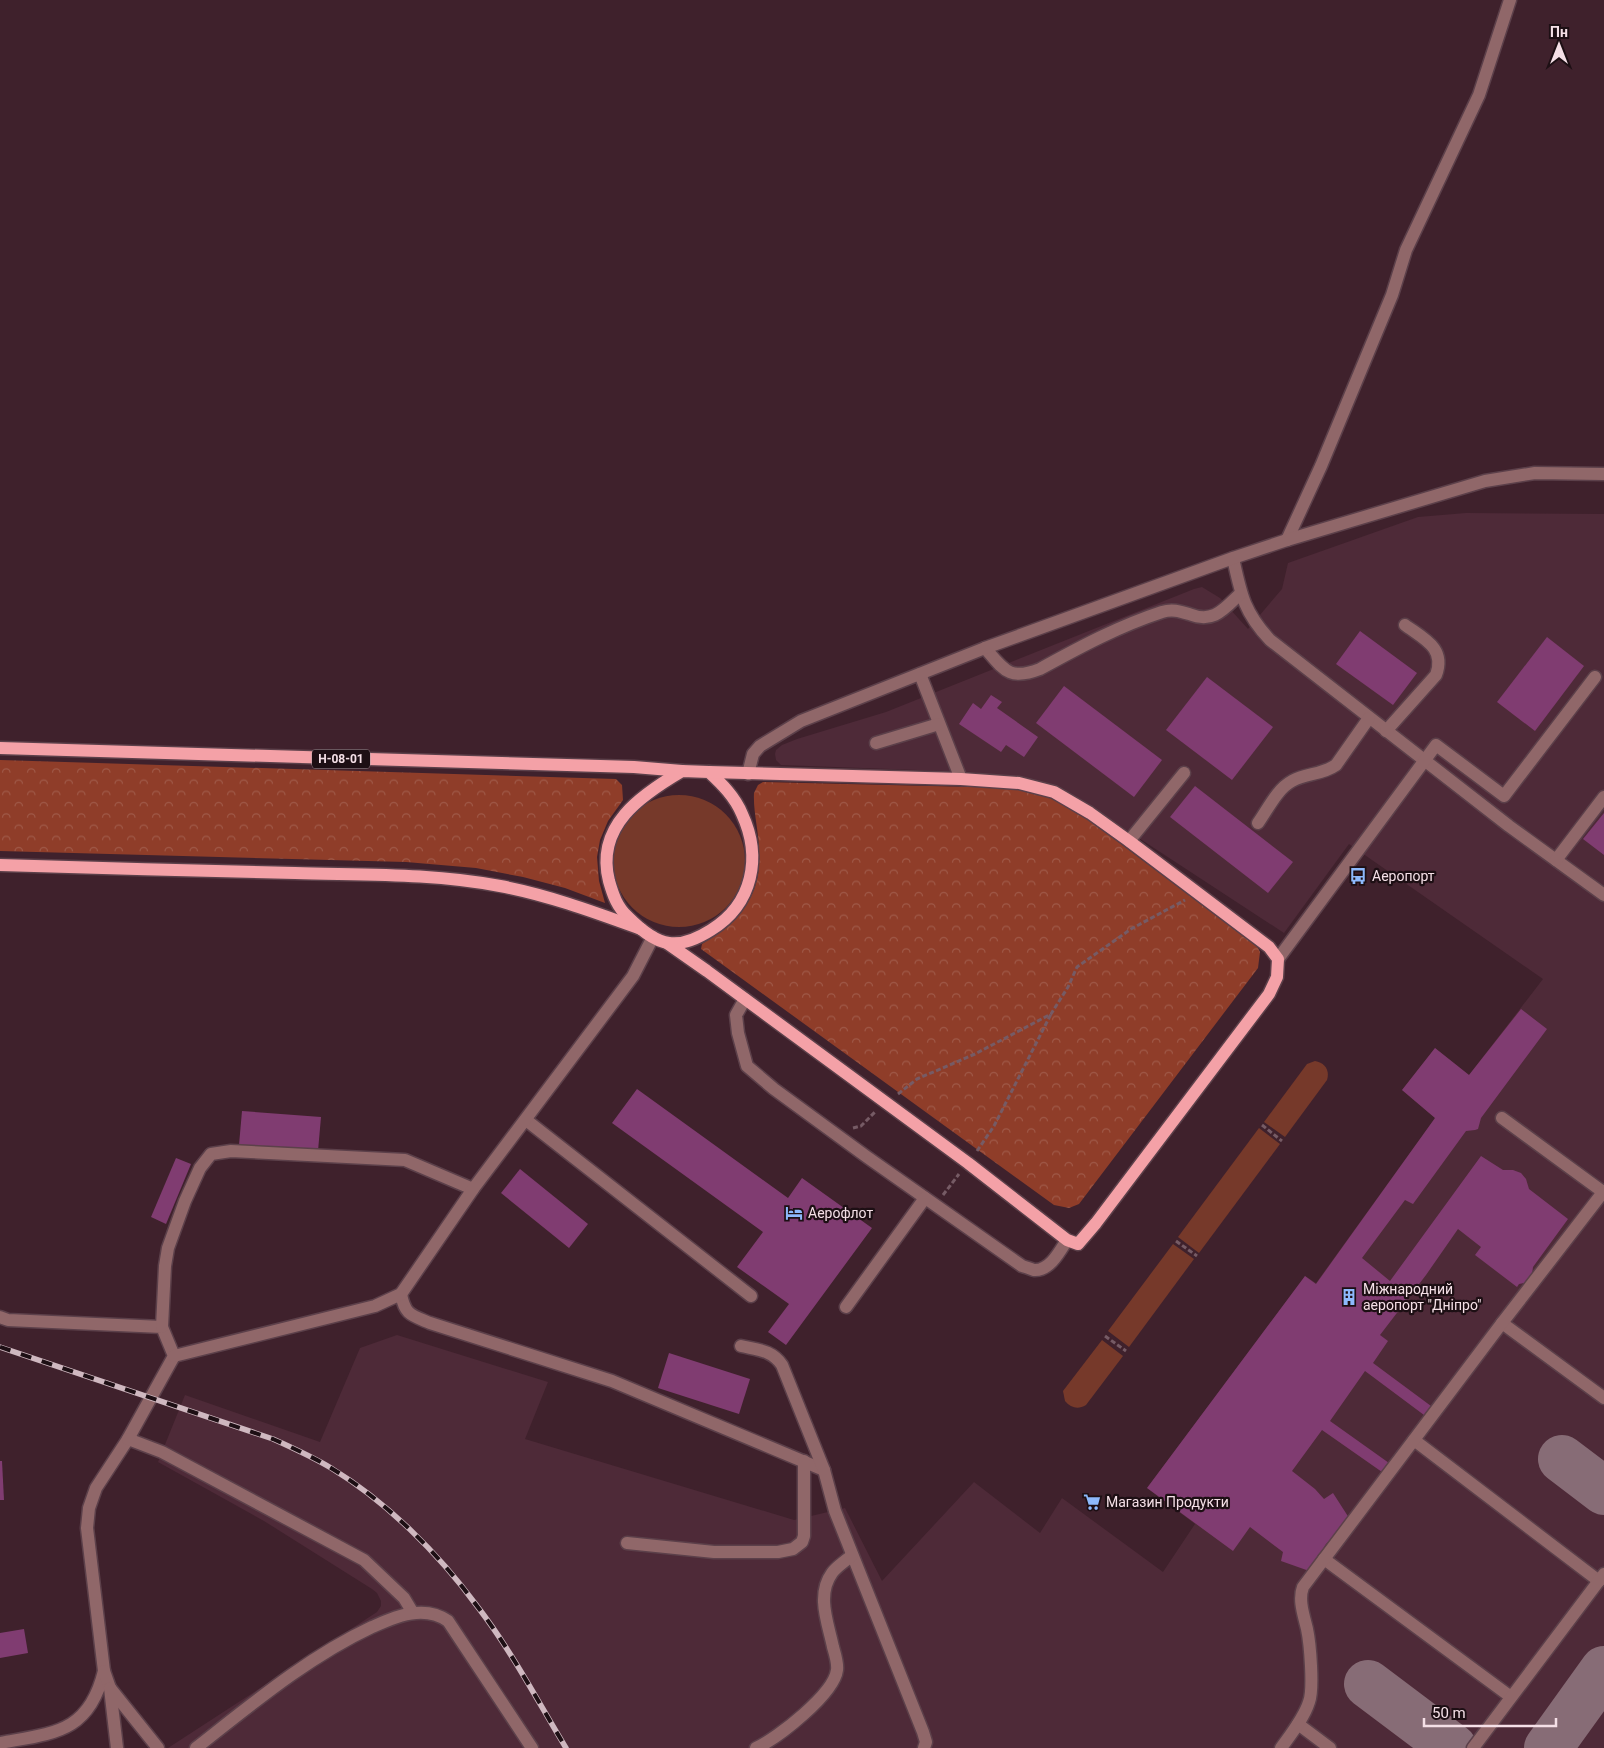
<svg xmlns="http://www.w3.org/2000/svg" width="1604" height="1748" viewBox="0 0 1604 1748" font-family="Roboto,sans-serif">
<style>
.built{fill:#4e2a38}
.grass{fill:#76392a}
.forest{fill:url(#forest-crowns)}
.lines{fill:none;stroke-linecap:round;stroke-linejoin:round}
.taxiway{stroke:#876c76;stroke-width:48}
.building{fill:#803c71}
.minor-casing{stroke:#5c404a;stroke-width:15}
.major-casing{stroke:#5c404a;stroke-width:15}
.path{stroke:#765b65;stroke-width:3;stroke-dasharray:5 2.5;stroke-linecap:butt}
.minor{stroke:#906769;stroke-width:12}
.major{stroke:#f4a1a7;stroke-width:12}
.rail-casing{stroke:#cfb8c0;stroke-width:5.5}
.rail{stroke:#1d0f14;stroke-width:4;stroke-dasharray:11;stroke-linecap:butt}
.labels{text-anchor:middle;dominant-baseline:central;stroke-width:4.5;stroke-linejoin:round;paint-order:stroke}
.shield{fill:#1d0f14;stroke:#b4a1a8;stroke-width:1}
.shield-label{font-size:12px;font-weight:bold;fill:#f5e0e7}
.poi-label{font-size:14px;fill:#f5e0e7;stroke:#1d0f14;text-anchor:start}
</style>
<defs>
<pattern id="forest-crowns" width="20" height="18" patternUnits="userSpaceOnUse" patternTransform="scale(1.25)"><rect width="20" height="18" fill="#8f3d29"/><path d="M2 6a3 3 0 1 1 6 0M12 15a3 3 0 1 1 6 0" fill="none" stroke="#9f5948"/></pattern>
</defs>
<rect width="100%" height="100%" fill="#3f212c"/>
<path class="built" d="M1466 513 1604 514V1748H168L377 1612 381 1606V1601L377 1593 372 1589 264 1521 158 1462 185 1395 320 1442 360 1348 397 1335 548 1382 525 1439 794 1520 845 1508 882 1581 974 1482 1040 1533 1062 1498 1163 1572 1195 1524 1147 1488 1305 1276 1316 1283 1435 1118 1402 1090 1435 1048 1469 1075 1543 979 1349 844 1284 933 1070 793 1051 784 1032 780 971 772 781 765 776 760 775 754 776 750 782 745 797 739 886 712 1194 589 1202 587 1220 598 1248 629 1282 589 1288 563 1418 517Z"/>
<g class="grass">
<circle cx="679" cy="861" r="66"/>
<path d="M1315 1061C1325 1063 1330 1070 1327 1080L1285 1137 1264 1122 1307 1064Z"/>
<path d="M1259 1128 1280 1144 1199 1253 1178 1237Z"/>
<path d="M1173 1244 1194 1259 1129 1347 1108 1331Z"/>
<path d="M1102 1340 1123 1356 1086 1405C1078 1410 1071 1408 1065 1401L1063 1391Z"/>
</g>
<g class="forest">
<path d="M0 760 616 779 622 785 623 800 608 821 600 840 597 857 599 881 605 903 565 888 523 877 476 868 406 862 0 851Z"/>
<path d="M763 782 1014 788 1037 792 1059 799 1097 826 1257 946 1260 952 1258 968 1079 1204 1069 1208 1054 1205 701 949 702 944C739 920 762 897 759 851 759 832 753 812 754 793L758 785Z"/>
</g>
<g class="lines">
<g class="taxiway">
<path d="M1562 1459 1604 1491"/>
<path d="M1368 1684 1453 1748"/>
<path d="M1548 1748 1604 1670"/>
</g>
</g>
<g class="building">
<path d="M1360 631 1417 673 1393 705 1336 664Z"/>
<path d="M1547 637 1584 666 1535 731 1497 702Z"/>
<path d="M1207 677 1273 727 1232 780 1166 730Z"/>
<path d="M1064 686 1162 760 1134 797 1036 723Z"/>
<path d="M991 695 1002 702 997 708 1038 737 1024 757 1006 745 1001 752 959 724 973 703 981 709Z"/>
<path d="M1195 786 1293 862 1268 893 1170 817Z"/>
<path d="M1604 813V855L1583 839Z"/>
<path d="M1521 1009 1547 1029 1481 1118 1478 1129 1475 1130 1466 1131 1413 1204 1405 1200 1362 1258 1390 1281 1481 1156 1503 1170H1513L1521 1173 1526 1179 1529 1189 1568 1219 1533 1267 1532 1274 1529 1278 1524 1283 1519 1284 1517 1287 1475 1255 1481 1247 1458 1229 1426 1275 1380 1335 1388 1341 1373 1363 1431 1406 1424 1415 1365 1371 1330 1421 1389 1463 1382 1472 1322 1430 1292 1471 1315 1489 1324 1499 1333 1493 1351 1521 1326 1544 1315 1563 1312 1572 1281 1561 1283 1552 1250 1527 1233 1551 1147 1488 1305 1276 1316 1284 1435 1118 1402 1090 1435 1048 1469 1075Z"/>
<path d="M637 1089 788 1198 802 1178 872 1228 786 1345 768 1332 789 1304 737 1267 763 1232 612 1123Z"/>
<path d="M242 1111 321 1117 318 1151 239 1145Z"/>
<path d="M176 1158 191 1164 166 1224 151 1217Z"/>
<path d="M520 1169 588 1224 569 1248 501 1193Z"/>
<path d="M669 1353 750 1379 739 1414 658 1388Z"/>
<path d="M0 1461H2L4 1500H0Z"/>
<path d="M24 1629 28 1653 0 1658V1633Z"/>
</g>
<g class="lines">
<g class="minor-casing">
<g id="minor">
<path d="M1287 540 1321 466 1392 295 1406 250 1479 95 1510 0"/>
<path d="M1233 558C1241 595 1244 612 1270 640L1509 826 1604 895"/>
<path d="M985 648C1004 670 1009 681 1040 669 1080 647 1119 626 1162 612 1172 609 1179 611 1189 614 1214 624 1224 609 1241 593"/>
<path d="M920 674 961 779"/>
<path d="M1386 731 1436 675C1446 648 1424 639 1405 625"/>
<path d="M876 743 939 724"/>
<path d="M748 774 753 754 760 746 801 721 985 648 1233 558 1287 540 1485 481 1535 473 1604 474"/>
<path d="M1258 823C1268 809 1277 789 1292 781 1306 773 1322 775 1336 765L1369 718"/>
<path d="M1129 841 1184 773"/>
<path d="M1556 860 1604 797"/>
<path d="M1278 959 1436 745 1504 796 1595 677"/>
<path d="M745 999 736 1015 738 1033 747 1066 774 1089 867 1157 1022 1266C1026 1267 1031 1269 1034 1270 1050 1271 1060 1251 1067 1240"/>
<path d="M1502 1118 1603 1192"/>
<path d="M526 1120 751 1296"/>
<path d="M401 1294C405 1315 411 1315 430 1323L612 1381 824 1470"/>
<path d="M846 1307 925 1198"/>
<path d="M0 1317 8 1320 162 1327 174 1356 128 1439 96 1488 89 1508 87 1528 104 1671C89 1733 54 1733 0 1743"/>
<path d="M1502 1323 1604 1398"/>
<path d="M162 1327 165 1266 168 1248 185 1201 200 1168 211 1154 231 1151 405 1160 473 1189"/>
<path d="M741 1346C758 1350 772 1350 782 1365L824 1470 835 1511 923 1732 926 1742 924 1748"/>
<path d="M174 1356 375 1306 401 1294 473 1189 633 976 653 937"/>
<path d="M128 1439 162 1452 364 1560 404 1598 413 1613"/>
<path d="M1414 1440 1599 1581"/>
<path d="M627 1543 714 1552H778L793 1549 802 1542 804 1536V1461"/>
<path d="M1324 1559 1511 1697"/>
<path d="M104 1671 110 1688 117 1748"/>
<path d="M110 1688 158 1748"/>
<path d="M1298 1724 1330 1748"/>
<path d="M196 1748C252 1704 308 1657 372 1627 386 1621 401 1614 416 1613 428 1612 438 1614 448 1621L532 1748"/>
<path d="M756 1748C778 1738 834 1694 837 1670 838 1663 835 1654 833 1647 828 1623 816 1595 832 1573 837 1566 846 1561 852 1555"/>
<path d="M1281 1748C1291 1734 1304 1718 1309 1702 1314 1689 1310 1643 1307 1629 1304 1616 1298 1600 1303 1587L1502 1323 1604 1191"/>
<path d="M1473 1748 1604 1574"/>
</g>
</g>
<g class="major-casing">
<g id="major">
<path d="M0 748 634 767 682 771"/>
<path d="M682 771 709 772C722 784 735 797 742 814 762 857 753 904 711 930 700 937 683 945 669 943 653 941 638 927 628 917 617 907 613 895 609 881 595 826 641 795 682 771Z"/>
<path d="M0 865C98 868 197 871 295 873 363 875 433 873 500 886 548 895 594 912 641 929"/>
<path d="M667 943 707 971 968 1163 1067 1240 1078 1244 1096 1223 1269 994 1277 977 1278 959 1269 947 1129 841 1090 813 1054 792 1019 783 961 779 709 772"/>
</g>
</g>
<g class="path">
<path d="M898 1094 917 1079 975 1054 1051 1014 1068 987 1077 967 1131 929 1185 900"/>
<path d="M1262 1125 1282 1141"/>
<path d="M853 1128 861 1126 876 1111"/>
<path d="M977 1151 994 1126 1051 1014"/>
<path d="M943 1195 959 1174"/>
<path d="M1176 1241 1197 1256"/>
<path d="M1105 1336 1126 1351"/>
</g>
<use href="#minor" class="minor"/>
<use href="#major" class="major"/>
<g class="rail-casing">
<path id="rail" d="M0 1347 273 1439C293 1448 313 1457 331 1468 387 1502 438 1553 477 1606 511 1650 537 1700 566 1748"/>
</g>
<use href="#rail" class="rail"/>
</g>
<defs>
<g id="bus-bare" transform="scale(1.35)"><path d="M-5-6H5V4H4V6H2V4H-2V6H-4V4H-5ZM-3.5-4V0h7V-4ZM-3.5 1.2v1.5H-2V1.2ZM2 1.2v1.5H3.5V1.2Z" fill="#8db9fc" stroke="#1d0f14" stroke-width="2.5" paint-order="stroke"/></g>
<g id="hotel-bare" transform="scale(1.35)"><path d="M-6-4.5h1.5V1H6V5H4.5V3h-9V5H-6ZM-4 0a1.8 1.8 0 1 1 3.6 0ZM.5 0V-2.5h3Q6-2.5 6 0Z" fill="#8db9fc" stroke="#1d0f14" stroke-width="2.5" paint-order="stroke"/></g>
<g id="building-bare" transform="scale(1.35)"><path d="M-4-6H4V6H1V3H-1V6H-4ZM-2.5-4.3h1.7v1.8h-1.7ZM.8-4.3h1.7v1.8H.8ZM-2.5-1h1.7V.8h-1.7ZM.8-1h1.7V.8H.8Z" fill="#8db9fc" stroke="#1d0f14" stroke-width="2.5" paint-order="stroke"/></g>
<g id="supermarket-bare" transform="scale(1.35)"><path d="M-6-5.5h2.5l.6 2H6L4.5 2H-2.5L-4.4-4H-6ZM-1.5 3.2a1.3 1.3 0 1 0 .1 0ZM3 3.2a1.3 1.3 0 1 0 .1 0Z" fill="#8db9fc" stroke="#1d0f14" stroke-width="2.5" paint-order="stroke"/></g>
</defs>
<g fill-rule="evenodd">
<use href="#bus-bare" x="1358" y="876"/>
<use href="#hotel-bare" x="794" y="1213"/>
<use href="#building-bare" x="1349" y="1297"/>
<use href="#supermarket-bare" x="1092" y="1502"/>
</g>
<g class="labels">
<rect class="shield" x="312" y="749.5" width="58" height="19" rx="4"/>
<g class="shield-label">
<text x="341" y="759">Н-08-01</text>
</g>
<g class="poi-label">
<text x="1372" y="876">Аеропорт</text>
<text x="808" y="1213">Аерофлот</text>
<text x="1363" y="1289">Міжнародний<tspan x="1363" dy="16">аеропорт "Дніпро"</tspan></text>
<text x="1106" y="1502">Магазин Продукти</text>
</g>
</g>
<g transform="translate(1559 45)" stroke="#1d0f14" stroke-width="4" paint-order="stroke">
<path d="M0-4L9 19L0 12L-9 19Z" fill="#f5e0e7"/>
<text y="-8" font-size="14" font-weight="bold" text-anchor="middle" fill="#f5e0e7">Пн</text>
</g>
<path d="M1424 1718v8h132v-8" fill="none" stroke="#f5e0e7" stroke-width="2.5"/>
<text x="1432" y="1718" font-size="15" fill="#f5e0e7" stroke="#1d0f14" stroke-width="4" paint-order="stroke">50 m</text>
</svg>
